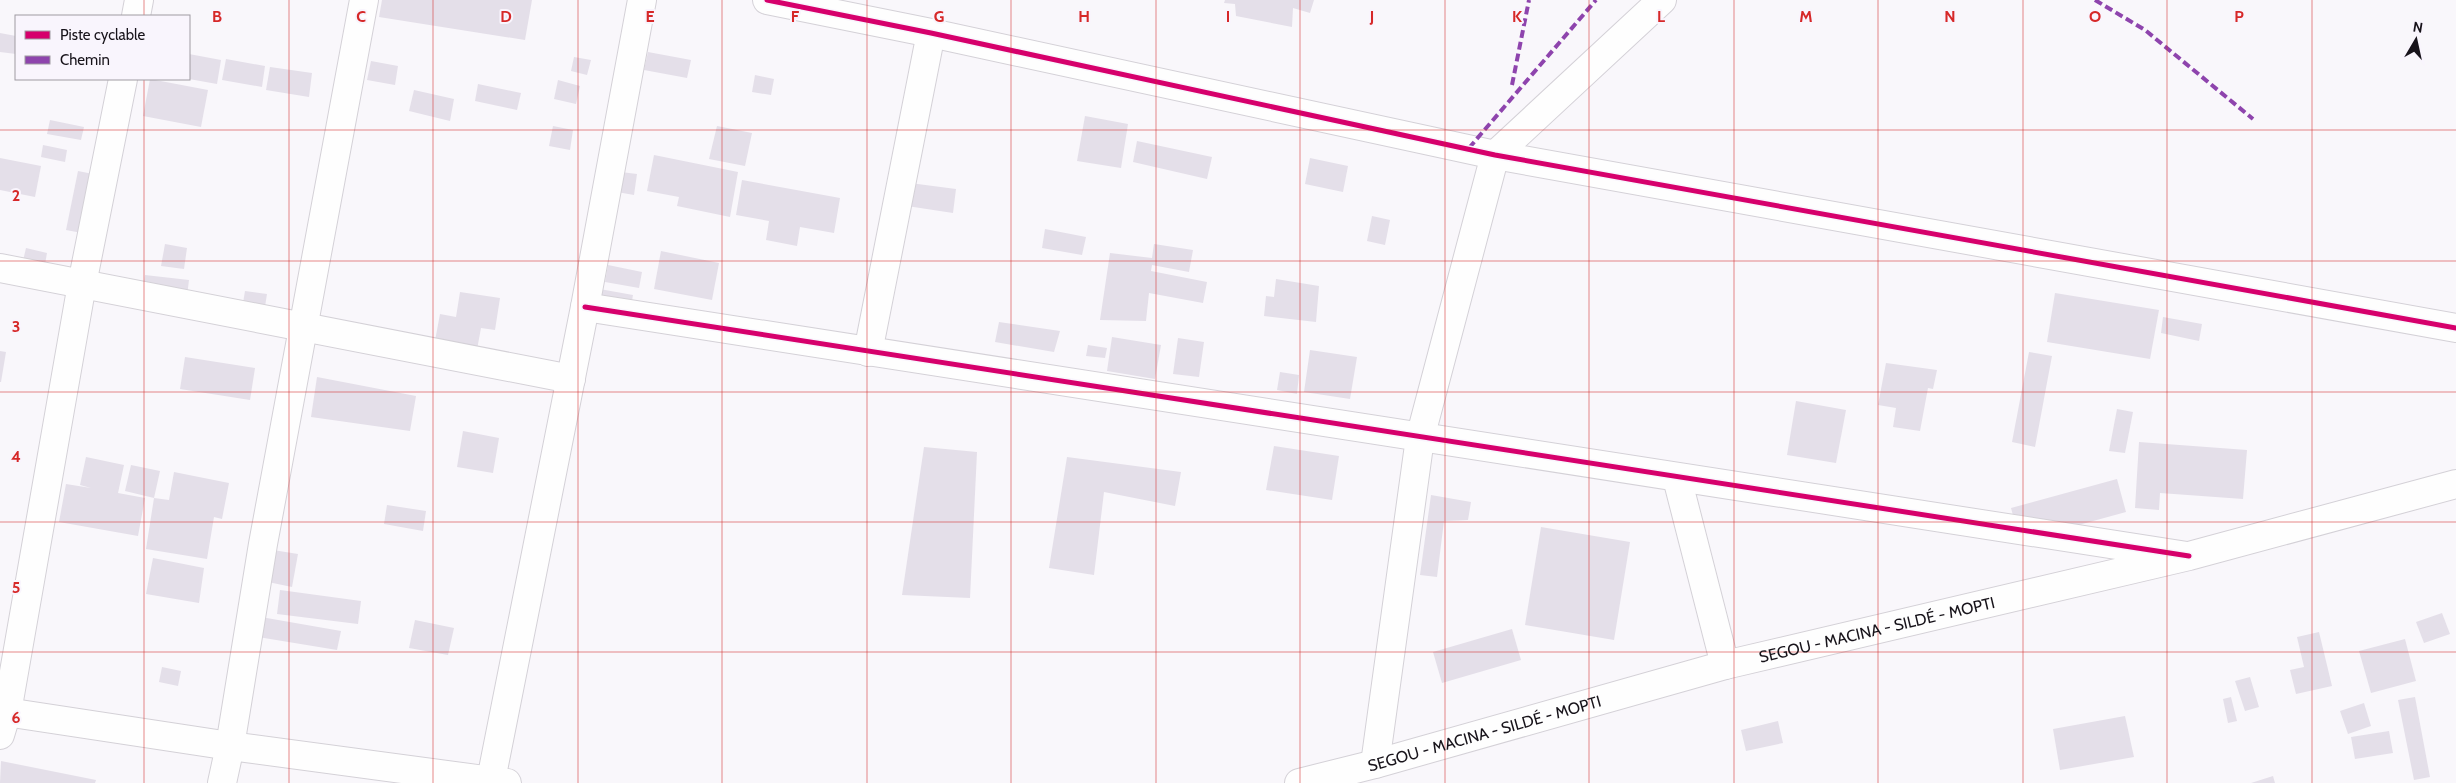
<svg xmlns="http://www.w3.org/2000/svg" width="2456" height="783" viewBox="0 0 2456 783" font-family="Cabin,sans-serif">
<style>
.building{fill:#e4dfe9}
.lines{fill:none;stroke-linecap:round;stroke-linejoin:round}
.street-casing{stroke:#d4d1d7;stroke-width:30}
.primary-casing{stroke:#d4d1d7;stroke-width:30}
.street{stroke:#fefefe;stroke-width:28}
.primary{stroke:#fefefe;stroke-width:28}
.quiet{stroke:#8e44ad;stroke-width:4;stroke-dasharray:8 4;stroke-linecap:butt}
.cycleway-casing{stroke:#f9f5fd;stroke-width:8}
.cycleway{stroke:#d6006c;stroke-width:5}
.grid{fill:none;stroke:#d62828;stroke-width:1;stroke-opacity:0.55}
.labels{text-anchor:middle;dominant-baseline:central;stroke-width:4;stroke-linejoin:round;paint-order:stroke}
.street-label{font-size:16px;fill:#17131a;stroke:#f9f5fd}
.grid-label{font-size:16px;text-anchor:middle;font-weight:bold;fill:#d62828;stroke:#f9f5fd;stroke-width:4;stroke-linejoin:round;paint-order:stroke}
</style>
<rect width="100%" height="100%" fill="#f9f7fb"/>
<g class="building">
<path d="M382 0H532L525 40 379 17Z"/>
<path d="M1225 0H1314L1310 13 1293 8 1292 27 1236 16 1235 4 1224 3Z"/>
<path d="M0 33 16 36V54L0 52Z"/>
<path d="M648 52 691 60 687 78 644 70Z"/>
<path d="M189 54 221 60 217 84 189 79Z"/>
<path d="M574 57 591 60 587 75 571 71Z"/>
<path d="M226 59 265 66 262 87 222 80Z"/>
<path d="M371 61 398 66 395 85 367 80Z"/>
<path d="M270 67 312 73 309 97 266 90Z"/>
<path d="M755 75 774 79 771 95 752 92Z"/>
<path d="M150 79 208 90 201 127 143 116Z"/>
<path d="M558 80 580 86 576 104 554 99Z"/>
<path d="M478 84 521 93 517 110 475 101Z"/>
<path d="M414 90 454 99 450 121 409 111Z"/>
<path d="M1085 116 1128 124 1121 168 1077 161Z"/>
<path d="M50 120 84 127 81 140 47 134Z"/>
<path d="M553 126 573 130 570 150 549 146Z"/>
<path d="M717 126 752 133 745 166 709 159Z"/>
<path d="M1137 141 1212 157 1207 179 1133 162Z"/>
<path d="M43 145 67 150 65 162 41 157Z"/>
<path d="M654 155 738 172 730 217 677 206 679 197 647 191Z"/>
<path d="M0 158 41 166 35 197 0 190Z"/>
<path d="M1310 158 1348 166 1343 192 1305 184Z"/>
<path d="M78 171 98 175 87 234 66 230Z"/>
<path d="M621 172 637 174 634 195 617 192Z"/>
<path d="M742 180 840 198 834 233 800 227 797 246 766 240 769 221 736 215Z"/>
<path d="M910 183 956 189 953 213 907 206Z"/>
<path d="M1372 216 1390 220 1385 245 1367 241Z"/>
<path d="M1045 229 1086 237 1082 255 1042 248Z"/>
<path d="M165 244 187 248 184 269 161 266Z"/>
<path d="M1154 244 1193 250 1189 272 1152 265 1151 271 1207 282 1203 303 1149 293 1146 321 1100 320 1110 253 1152 258Z"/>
<path d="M26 248 47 253 44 270 22 265Z"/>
<path d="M661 251 719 263 712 300 654 289Z"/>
<path d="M608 265 642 272 639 288 605 282Z"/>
<path d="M145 275 189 280 187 296 143 291Z"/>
<path d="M1276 279 1319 286 1316 322 1264 316 1266 296 1274 297Z"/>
<path d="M594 288 633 295 630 312 591 305Z"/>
<path d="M245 291 267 294 264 313 242 309Z"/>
<path d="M460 292 500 298 495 330 481 328 476 355 434 346 440 314 456 317Z"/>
<path d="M2055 293 2159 310 2150 359 2047 342Z"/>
<path d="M2163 317 2202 324 2199 341 2161 333Z"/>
<path d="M999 322 1060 331 1054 352 995 342Z"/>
<path d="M1112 337 1161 345 1155 379 1107 371Z"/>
<path d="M1178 338 1204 342 1199 377 1173 374Z"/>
<path d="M1088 345 1107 348 1105 358 1086 356Z"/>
<path d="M1310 350 1357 357 1350 399 1304 392Z"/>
<path d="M0 351 6 352 1 382H0Z"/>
<path d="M2029 352 2052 356 2035 447 2012 442Z"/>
<path d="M185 357 255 368 250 400 180 389Z"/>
<path d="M1886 363 1937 370 1933 389 1928 388 1920 431 1893 427 1896 408 1878 405Z"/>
<path d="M1280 372 1299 375 1297 394 1277 390Z"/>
<path d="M317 377 416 396 410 431 311 417Z"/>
<path d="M1796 401 1846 410 1836 463 1787 455Z"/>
<path d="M2117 409 2133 412 2125 453 2109 451Z"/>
<path d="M463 431 499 438 493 473 457 467Z"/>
<path d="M2139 442 2247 450 2243 499 2160 493 2159 510 2135 508Z"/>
<path d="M1274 446 1339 456 1332 500 1266 490Z"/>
<path d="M924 447 977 452 970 598 902 595Z"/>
<path d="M86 457 124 465 118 493 145 498 138 536 59 522 66 484 91 488 80 485Z"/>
<path d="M1067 457 1181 472 1175 506 1104 492 1094 575 1049 568Z"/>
<path d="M131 465 160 471 154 498 125 491Z"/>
<path d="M174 472 229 483 222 519 214 517 207 559 146 549 154 498 169 500Z"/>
<path d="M2117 479 2126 512 2020 541 2011 508Z"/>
<path d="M1431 495 1471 502 1468 520 1444 521 1437 577 1420 575Z"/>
<path d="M387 505 426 511 423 531 384 524Z"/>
<path d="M1541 527 1630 542 1614 640 1525 625Z"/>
<path d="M273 550 298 554 292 587 268 582Z"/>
<path d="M153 558 204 568 199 603 146 594Z"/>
<path d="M280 590 361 601 358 624 277 614Z"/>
<path d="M2442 613 2450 634 2424 643 2416 622Z"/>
<path d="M261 617 341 631 337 650 258 637Z"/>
<path d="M415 620 454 628 448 655 409 648Z"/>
<path d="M1512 629 1521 660 1442 683 1433 652Z"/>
<path d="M2319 632 2332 686 2296 694 2290 670 2304 667 2297 637Z"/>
<path d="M2405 639 2416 681 2371 693 2359 651Z"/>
<path d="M162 667 181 671 178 686 159 682Z"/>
<path d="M2250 677 2259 707 2245 711 2235 681Z"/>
<path d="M2231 697 2237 721 2228 723 2223 699Z"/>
<path d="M2415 697 2430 777 2414 780 2398 700Z"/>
<path d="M2364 703 2371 726 2348 734 2340 711Z"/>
<path d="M2125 716 2134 757 2060 770 2053 729Z"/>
<path d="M1778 721 1783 743 1746 751 1741 730Z"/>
<path d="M2389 731 2393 753 2355 759 2351 737Z"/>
<path d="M1 761 96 780 95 783H0Z"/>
<path d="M2273 776 2275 783H2251Z"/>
</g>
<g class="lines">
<g class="street-casing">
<g id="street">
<path d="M767 0 931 33 1495 155 2456 328"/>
<path d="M136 16 139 0"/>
<path d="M0 268 571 379"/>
<path d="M585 307 2187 556"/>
<path d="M868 352 931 33"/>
<path d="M1677 478 1725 665"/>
<path d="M0 711 230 746 507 783"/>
<path d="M0 735 7 712 82 284 123 79"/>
<path d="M1375 764 1420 438 1495 155 1662 0"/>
<path d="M491 780 585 307 642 0"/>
<path d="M222 783 230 746 263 544 364 0"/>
</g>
</g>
<g class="primary-casing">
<g id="primary">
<path id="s1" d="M1299 783 1375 764 1725 665 2189 556 2456 484"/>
</g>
</g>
<use href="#street" class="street"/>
<use href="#primary" class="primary"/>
<g class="quiet">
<path d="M2095 0 2145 30 2253 119"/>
<path d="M1512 85 1529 0"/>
<path d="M1469 148 1596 0"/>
</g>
<g class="cycleway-casing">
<g id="cycleway">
<path d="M767 0 931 33 1495 155 2456 328"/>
<path d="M585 307 2189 556"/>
</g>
</g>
<use href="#cycleway" class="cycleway"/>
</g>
<path class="grid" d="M144 0V16M289 0V783M433 0V783M578 0V783M722 0V783M867 0V783M1011 0V783M1156 0V783M1300 0V783M1445 0V783M1589 0V783M1734 0V783M1878 0V783M2023 0V783M2167 0V783M2312 0V783M144 79V783M0 130H2456M0 261H2456M0 392H2456M0 522H2456M0 652H2456"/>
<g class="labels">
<g class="street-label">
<text stroke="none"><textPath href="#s1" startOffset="598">SEGOU - MACINA - SILDÉ - MOPTI</textPath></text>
<text stroke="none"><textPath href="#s1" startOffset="192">SEGOU - MACINA - SILDÉ - MOPTI</textPath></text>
</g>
</g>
<g class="grid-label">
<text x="217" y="22">B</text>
<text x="361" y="22">C</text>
<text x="506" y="22">D</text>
<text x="650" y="22">E</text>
<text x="795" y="22">F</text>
<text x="939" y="22">G</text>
<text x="1084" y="22">H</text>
<text x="1228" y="22">I</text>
<text x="1372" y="22">J</text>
<text x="1517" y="22">K</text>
<text x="1661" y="22">L</text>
<text x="1806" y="22">M</text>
<text x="1950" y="22">N</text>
<text x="2095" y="22">O</text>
<text x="2239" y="22">P</text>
<text x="16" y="201">2</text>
<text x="16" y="332">3</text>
<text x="16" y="462">4</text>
<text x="16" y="593">5</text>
<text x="16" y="723">6</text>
</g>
<rect x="15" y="15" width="175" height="65" fill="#f9f5fd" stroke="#9f9ba2"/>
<rect x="25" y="31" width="25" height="8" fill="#d6006c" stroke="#9f9ba2"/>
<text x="60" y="40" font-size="15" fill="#17131a">Piste cyclable</text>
<rect x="25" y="56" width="25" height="8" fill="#8e44ad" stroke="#9f9ba2"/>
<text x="60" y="65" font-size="15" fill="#17131a">Chemin</text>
<g transform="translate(2416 40) rotate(9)" stroke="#f9f5fd" stroke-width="4" paint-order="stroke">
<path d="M0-4L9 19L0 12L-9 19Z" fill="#17131a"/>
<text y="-8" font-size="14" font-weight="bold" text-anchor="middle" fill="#17131a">N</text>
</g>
</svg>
